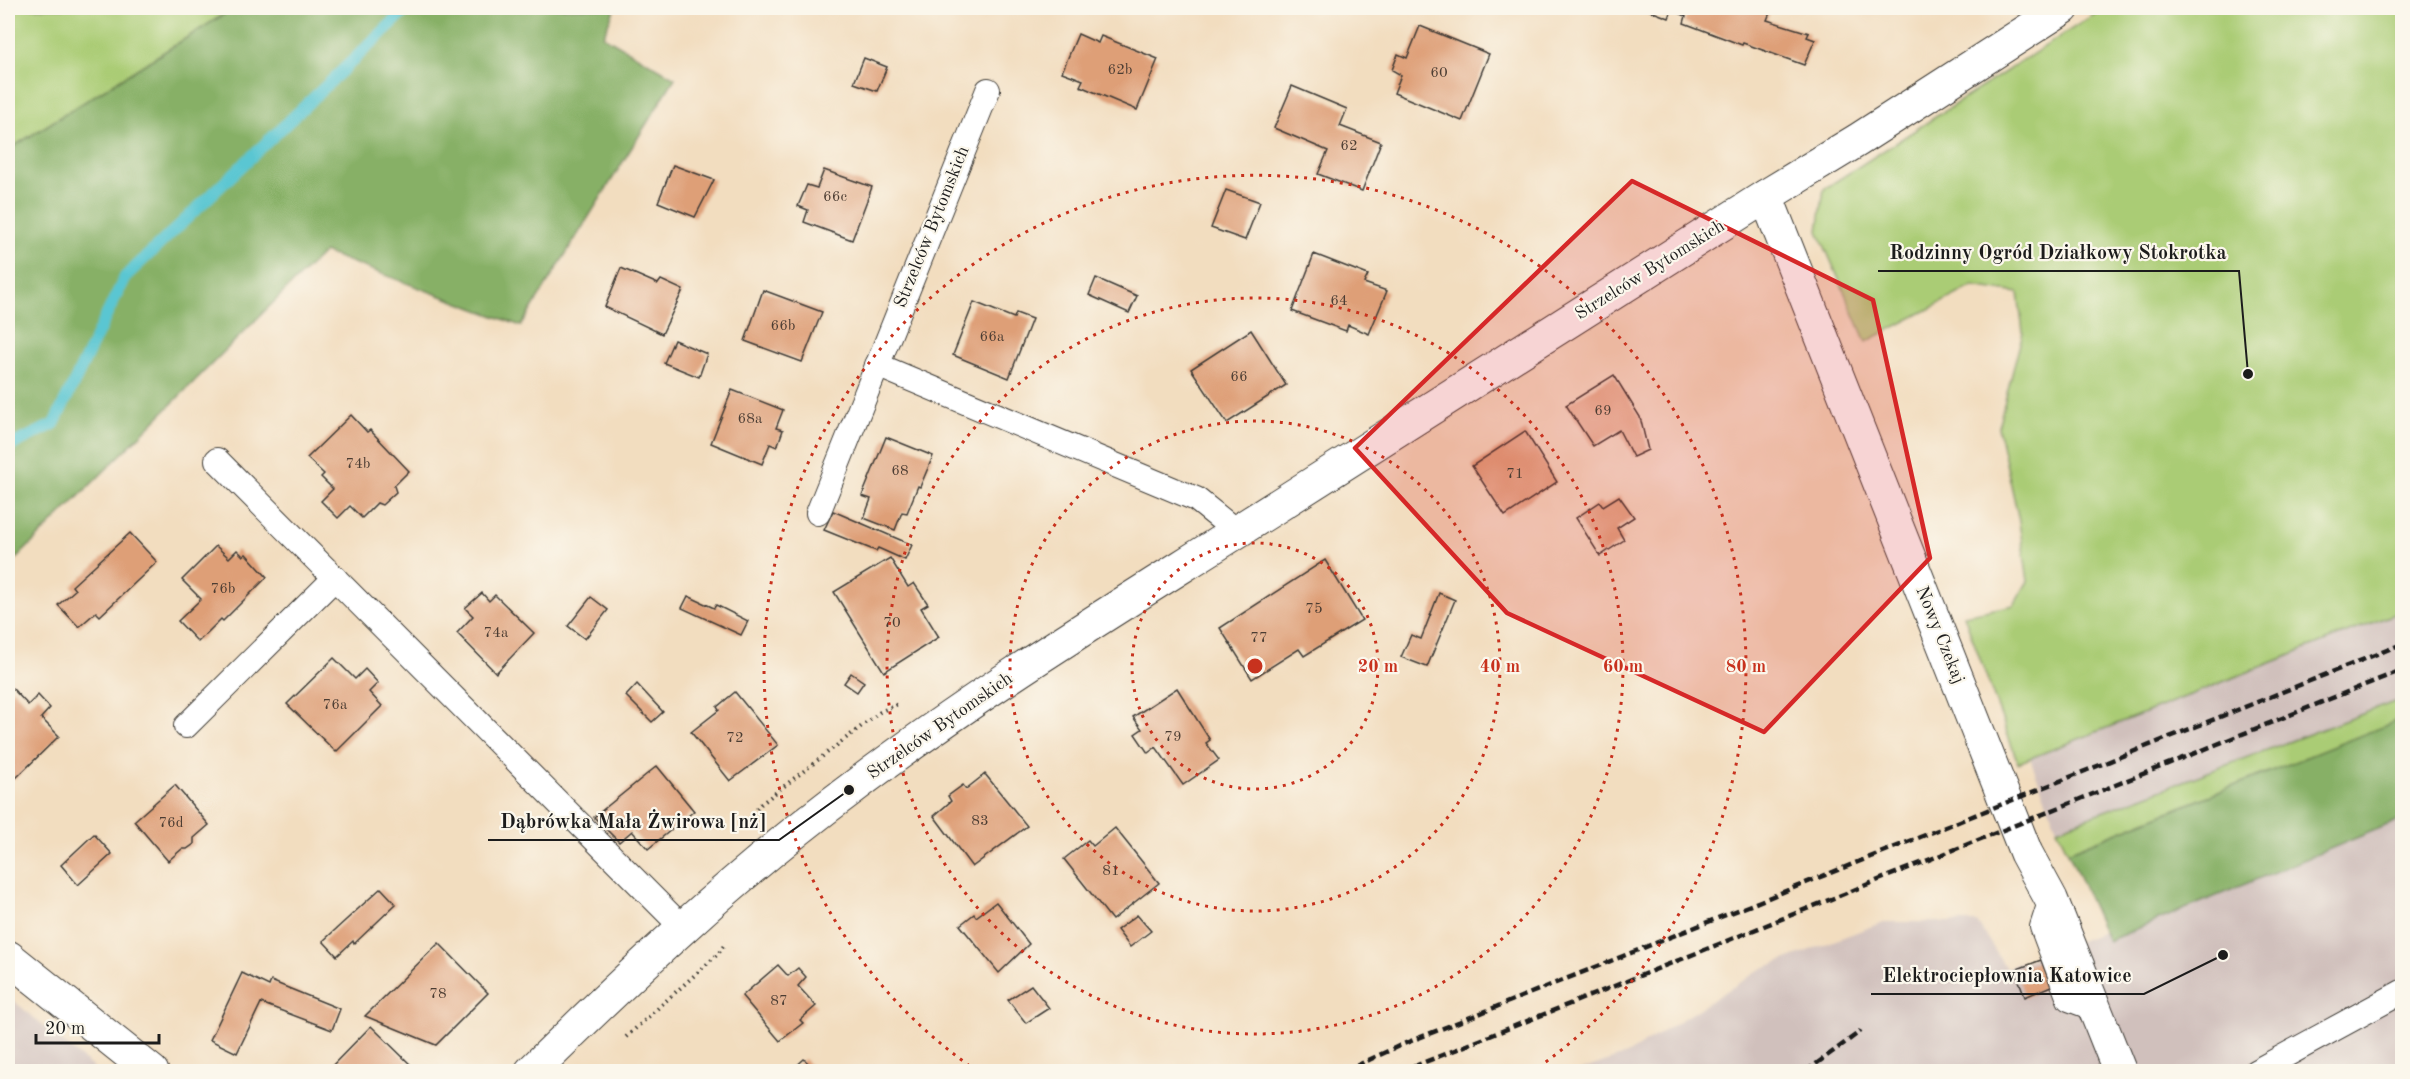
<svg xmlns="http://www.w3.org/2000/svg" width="2410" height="1079" viewBox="0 0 2410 1079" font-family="'Old Standard TT',serif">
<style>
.industrial{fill:#d0c0bc}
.green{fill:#aacc75;stroke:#637448;stroke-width:1.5}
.forest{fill:#87b066;stroke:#526641;stroke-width:1.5}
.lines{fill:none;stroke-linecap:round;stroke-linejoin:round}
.stream{stroke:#5ac6d2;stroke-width:12}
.building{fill:#de9f77}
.service-casing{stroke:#3c3934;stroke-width:26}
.minor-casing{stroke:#3c3934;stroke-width:35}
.tertiary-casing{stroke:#3c3934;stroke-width:35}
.path{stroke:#3c3934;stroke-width:4;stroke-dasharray:1.5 4.5;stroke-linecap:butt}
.service{stroke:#fff;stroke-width:24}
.minor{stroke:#fff;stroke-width:33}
.tertiary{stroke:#fff;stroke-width:33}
.rail{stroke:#1c1c1c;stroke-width:4.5;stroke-dasharray:9 4.5;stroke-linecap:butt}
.marked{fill:#d62828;fill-opacity:0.2;stroke:#d62828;stroke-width:4.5;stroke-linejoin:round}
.ring{fill:none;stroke:#c8321e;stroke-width:3;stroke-dasharray:3 6}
.labels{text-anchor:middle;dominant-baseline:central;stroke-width:4.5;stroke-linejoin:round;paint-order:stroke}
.number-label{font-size:15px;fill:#4c3d33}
.street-label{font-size:18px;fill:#1c1c1c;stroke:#fbf7ec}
.centre{fill:#c8321e;stroke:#fbf7ec;stroke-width:3}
.ring-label{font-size:18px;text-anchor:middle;font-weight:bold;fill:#c8321e;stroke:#fbf7ec;stroke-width:4.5;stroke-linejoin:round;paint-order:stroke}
.leader{fill:none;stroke:#1c1c1c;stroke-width:2}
.callout-dot{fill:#1c1c1c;stroke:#fbf7ec;stroke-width:2}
.callout-label{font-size:20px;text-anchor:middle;font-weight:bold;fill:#1c1c1c;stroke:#fbf7ec;stroke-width:4.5;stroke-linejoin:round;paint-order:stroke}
</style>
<rect width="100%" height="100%" fill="#fbf7ec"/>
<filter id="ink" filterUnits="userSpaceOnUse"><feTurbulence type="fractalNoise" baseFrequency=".0167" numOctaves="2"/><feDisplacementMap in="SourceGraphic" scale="12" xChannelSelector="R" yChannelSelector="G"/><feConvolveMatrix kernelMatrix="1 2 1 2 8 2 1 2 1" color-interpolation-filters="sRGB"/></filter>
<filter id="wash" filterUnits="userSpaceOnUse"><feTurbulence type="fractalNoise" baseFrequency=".008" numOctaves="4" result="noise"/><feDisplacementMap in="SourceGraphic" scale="24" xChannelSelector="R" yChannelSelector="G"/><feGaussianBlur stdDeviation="1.35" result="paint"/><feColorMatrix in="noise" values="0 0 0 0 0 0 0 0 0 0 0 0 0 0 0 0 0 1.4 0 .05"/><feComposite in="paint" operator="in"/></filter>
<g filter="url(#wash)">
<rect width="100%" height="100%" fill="#f2ddbf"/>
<g class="industrial">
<path d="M2402 611V699L2057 829 2030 758Z"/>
<path d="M2402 819V1071L1576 1072 1627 1054 1763 968 1883 922H1977L2006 968 2104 932 2109 941Z"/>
<path d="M8 996 97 1071H8Z"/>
</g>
<g class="green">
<path d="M8 8H234L8 150Z"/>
<path d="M2104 8H2402V611L2018 763 1964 615 2014 605 2028 581 2018 516 1998 427 2023 332 2018 293 1973 286 1866 342 1818 231 1824 189Z"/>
<path d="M2402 699V719L2068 852 2057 829Z"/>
</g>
<g class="forest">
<path d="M234 8H615L603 36 675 78 521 326 324 252 8 567V150Z"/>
<path d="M2402 719V819L2108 941 2068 852Z"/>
</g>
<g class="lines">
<path class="stream" d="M8 447 54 424 125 277 408 8"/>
</g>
<g id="blocks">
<g class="building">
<path d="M1649 8H1772L1767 20 1809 33 1807 37 1815 40 1804 65 1743 43 1742 45 1684 23 1686 16 1672 10 1669 18 1648 10Z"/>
<path d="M1420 26 1489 54 1462 121 1394 93 1401 75 1392 70 1398 54 1407 58Z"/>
<path d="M1078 34 1098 43 1101 36 1158 59 1137 110 1080 86 1083 80 1062 72Z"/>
<path d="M864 58 887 67 877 91 854 83Z"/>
<path d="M1292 86 1347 109 1340 126 1381 142 1362 191 1318 174 1328 151 1274 128Z"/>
<path d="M673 165 714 180 695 217 658 202Z"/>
<path d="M824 170 872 187 852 240 804 222 808 210 798 206 807 185 817 188Z"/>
<path d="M1226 190 1260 202 1245 240 1211 228Z"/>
<path d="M1314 254 1368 275 1364 283 1387 291 1369 334 1348 325 1346 331 1292 311Z"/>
<path d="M621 268 658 284 661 280 683 290 662 334 605 307Z"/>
<path d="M1096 278 1137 296 1129 313 1089 295Z"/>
<path d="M763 290 822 312 802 362 745 341Z"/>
<path d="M974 302 1014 318 1016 313 1032 319 1009 378 953 355Z"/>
<path d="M1251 330 1286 385 1227 423 1191 369Z"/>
<path d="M674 340 707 354 699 377 664 363Z"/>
<path d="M1614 375 1640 417 1648 450 1633 457 1619 430 1593 446 1566 405Z"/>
<path d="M732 390 783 410 776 428 783 430 777 447 770 444 762 464 711 443Z"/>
<path d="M351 415 367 432 370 430 409 471 394 486 396 492 382 505 377 503 362 518 350 506 338 518 321 501 333 489 321 477 324 474 307 458Z"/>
<path d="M1525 431 1557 482 1505 516 1472 466Z"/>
<path d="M886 437 933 456 920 487 918 486 907 513 902 512 895 530 864 518 871 499 862 496Z"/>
<path d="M1619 496 1634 517 1617 528 1624 540 1600 556 1576 518 1600 502 1603 506Z"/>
<path d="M833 511 912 545 905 560 878 548 876 551 824 530Z"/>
<path d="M130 533 157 562 100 616 96 612 79 627 58 605 75 590 72 586Z"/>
<path d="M216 546 229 558 237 550 243 556 246 554 267 577 223 621 221 619 198 642 178 621 201 599 182 580Z"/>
<path d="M890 558 908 587 914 583 928 604 921 608 939 637 884 672 834 592Z"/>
<path d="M1325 560 1362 620 1304 656 1299 649 1252 679 1220 628Z"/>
<path d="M482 593 489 601 495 595 534 633 496 673 457 633 473 616 465 608Z"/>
<path d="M1439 593 1455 600 1427 667 1401 657 1411 635 1421 639Z"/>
<path d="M688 596 714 608 716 605 748 621 741 635 682 608Z"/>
<path d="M591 597 608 610 585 639 568 626Z"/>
<path d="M334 658 355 679 365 669 378 683 369 692 382 706 336 752 287 704Z"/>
<path d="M851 673 864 682 857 692 844 683Z"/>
<path d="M637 684 663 712 652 722 626 696Z"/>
<path d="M1177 688 1210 740 1206 743 1219 760 1183 785 1156 747 1148 753 1135 734 1142 729 1133 717Z"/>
<path d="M13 689 28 705 38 695 50 708 41 718 59 736 15 779 8 772V694Z"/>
<path d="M735 692 778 745 730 781 691 732 719 710 717 707Z"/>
<path d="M657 766 694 811 648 849 632 831 619 842 594 817Z"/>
<path d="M985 774 1027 826 972 867 934 816 951 801 948 796 963 785 966 789Z"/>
<path d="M175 785 209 825 194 838V844L187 849H182L168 861 134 821Z"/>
<path d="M1115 828 1159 883 1112 920 1064 859 1088 840 1093 846Z"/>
<path d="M94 834 112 854 78 885 61 865Z"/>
<path d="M381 888 396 904 354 944 353 941 337 956 323 941Z"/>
<path d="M996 902 1029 944 999 973 960 925 974 914 976 917Z"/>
<path d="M1137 915 1151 931 1130 947 1117 930Z"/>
<path d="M439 943 488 993 436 1045 365 1016Z"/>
<path d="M2041 960 2051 986 2025 997 2015 970Z"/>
<path d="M778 965 788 976 798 968 806 977 798 986 816 1006 800 1020 803 1023 780 1041 742 996Z"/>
<path d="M242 973 269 986 271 981 340 1009 332 1030 261 1003 237 1053 210 1040Z"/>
<path d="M1031 985 1049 1008 1026 1023 1008 1000Z"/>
<path d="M371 1026 415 1069 413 1071H327Z"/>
<path d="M804 1059 816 1071H791Z"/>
</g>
</g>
</g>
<g filter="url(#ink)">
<use href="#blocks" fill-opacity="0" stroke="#3c3934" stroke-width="1.5"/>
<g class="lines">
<g class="service-casing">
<g id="service">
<path d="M877 365 1196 499 1237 532"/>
<path d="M217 460 682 927"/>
<path d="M818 513 988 90"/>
<path d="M186 726 335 578"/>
<path d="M2051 899 2042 927 2069 999 2093 1008"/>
<path d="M2255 1072 2402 992"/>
</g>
</g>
<g class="minor-casing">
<g id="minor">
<path d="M1766 196 2026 853 2051 899 2120 1072"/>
<path d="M8 957 152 1072"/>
</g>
</g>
<g class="tertiary-casing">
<path id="tertiary" d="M531 1072C633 972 736 874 851 789 974 695 1107 614 1238 531 1414 420 1590 308 1766 196L1858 140 2063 8"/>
</g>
<g class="path">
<path d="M753 814 761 804 880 712 900 703"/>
<path d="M626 1037 718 954 725 944"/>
</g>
<use href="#service" class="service"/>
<use href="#minor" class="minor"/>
<use href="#tertiary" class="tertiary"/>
<g class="rail">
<path d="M1343 1072 1401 1045 2402 644"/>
<path d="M1400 1072 2402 670"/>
<path d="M1805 1072 1861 1031"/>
</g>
</g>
</g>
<path class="marked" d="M1632 181 1873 300 1930 558 1764 732 1507 613 1355 448Z"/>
<g class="ring">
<circle cx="1255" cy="666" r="123"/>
<circle cx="1255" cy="666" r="245"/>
<circle cx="1255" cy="666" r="368"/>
<path d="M977 1071A491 491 0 1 1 1533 1071"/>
</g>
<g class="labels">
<g class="number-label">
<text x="1120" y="70">62b</text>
<text x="1439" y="73">60</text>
<text x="1349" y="146">62</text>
<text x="835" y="197">66c</text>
<text x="1339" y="301">64</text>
<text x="783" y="326">66b</text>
<text x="992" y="337">66a</text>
<text x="1239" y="377">66</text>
<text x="1603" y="411">69</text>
<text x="750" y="419">68a</text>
<text x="358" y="464">74b</text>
<text x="900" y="471">68</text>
<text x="1515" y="474">71</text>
<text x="223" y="589">76b</text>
<text x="1314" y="609">75</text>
<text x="892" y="623">70</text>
<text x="496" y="633">74a</text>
<text x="1259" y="638">77</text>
<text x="335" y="705">76a</text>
<text x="1173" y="737">79</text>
<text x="735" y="738">72</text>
<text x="980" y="821">83</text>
<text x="171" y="823">76d</text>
<text x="1111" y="871">81</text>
<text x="438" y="994">78</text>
<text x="779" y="1001">87</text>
</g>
<g class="street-label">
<text transform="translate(932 227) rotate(-68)">Strzelców Bytomskich</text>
<text transform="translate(1650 270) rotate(-32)">Strzelców Bytomskich</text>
<text transform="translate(1940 635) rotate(68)">Nowy Czekaj</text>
<text transform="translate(940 726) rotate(-35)">Strzelców Bytomskich</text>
</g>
</g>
<circle cx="1255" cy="666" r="9" class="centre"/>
<g class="ring-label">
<text x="1378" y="672">20 m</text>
<text x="1500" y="672">40 m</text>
<text x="1623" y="672">60 m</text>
<text x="1746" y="672">80 m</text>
</g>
<path class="leader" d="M2248 374L2239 271H1878M849 790L779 840H488M2223 955L2144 994H1871"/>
<g class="callout-dot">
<circle cx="2248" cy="374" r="6"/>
<circle cx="849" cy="790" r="6"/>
<circle cx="2223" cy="955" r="6"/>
</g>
<g class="callout-label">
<text x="2058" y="259">Rodzinny Ogród Działkowy Stokrotka</text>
<text x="633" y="828">Dąbrówka Mała Żwirowa [nż]</text>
<text x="2007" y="982">Elektrociepłownia Katowice</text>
</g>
<rect width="2410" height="1079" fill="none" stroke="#fbf7ec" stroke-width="30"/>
<path d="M36 1034v9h123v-9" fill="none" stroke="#1c1c1c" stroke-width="3"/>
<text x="45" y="1034" font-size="18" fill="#1c1c1c" stroke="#fbf7ec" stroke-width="4.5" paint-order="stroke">20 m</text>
</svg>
